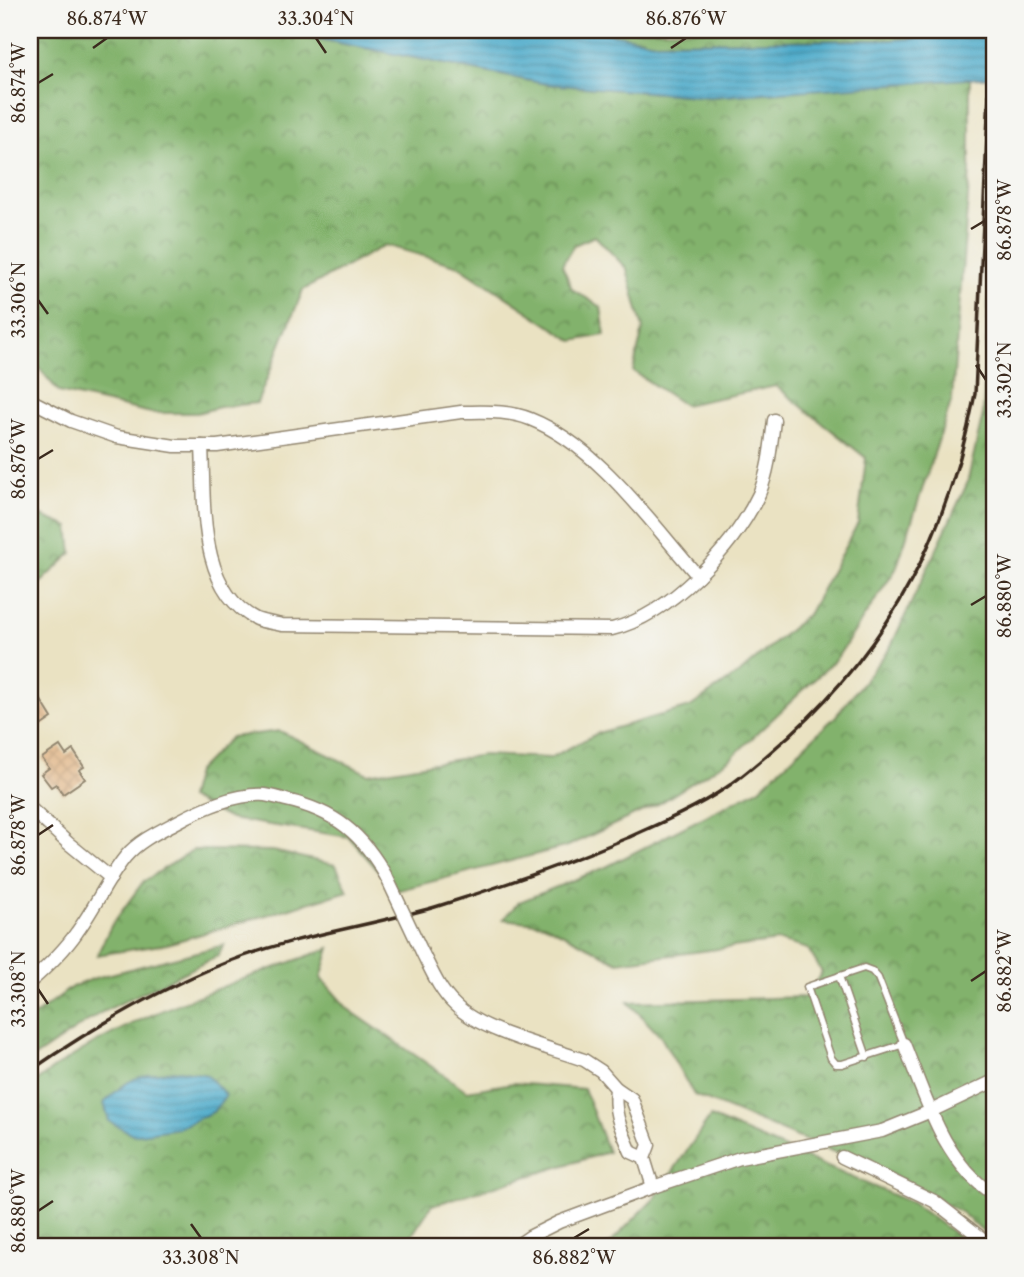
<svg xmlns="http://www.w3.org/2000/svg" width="1024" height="1277" viewBox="0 0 1024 1277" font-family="'Libre Caslon Text',serif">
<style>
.forest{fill:url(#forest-crowns);stroke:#5e6e45;stroke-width:2}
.water{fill:url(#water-rules);stroke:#436a74;stroke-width:2}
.building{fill:url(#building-cross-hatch)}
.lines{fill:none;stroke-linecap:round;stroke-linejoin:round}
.lane-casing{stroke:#928670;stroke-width:9}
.street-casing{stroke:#928670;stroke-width:15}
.lane{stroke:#fff;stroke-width:6}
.street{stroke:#fff;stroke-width:12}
.rail{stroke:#3b2a1e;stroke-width:3.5}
.street-bridge-casing{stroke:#928670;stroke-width:15;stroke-linecap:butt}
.street-bridge{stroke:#fff;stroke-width:12}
.ticks{fill:none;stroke:#3b2a1e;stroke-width:2.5}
.neatline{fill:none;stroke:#3b2a1e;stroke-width:2.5}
.ticks-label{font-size:18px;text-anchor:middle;fill:#3b2a1e}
</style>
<defs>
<pattern id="forest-crowns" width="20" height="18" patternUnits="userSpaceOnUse" patternTransform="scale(1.75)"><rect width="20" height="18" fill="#82b26c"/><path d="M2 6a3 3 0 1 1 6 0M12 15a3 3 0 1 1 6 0" fill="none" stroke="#6c9158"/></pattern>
<pattern id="water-rules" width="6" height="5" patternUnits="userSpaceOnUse" patternTransform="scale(1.75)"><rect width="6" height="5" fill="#4baaca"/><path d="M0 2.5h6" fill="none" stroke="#408ba3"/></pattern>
<pattern id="building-cross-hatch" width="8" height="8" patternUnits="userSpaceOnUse" patternTransform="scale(1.75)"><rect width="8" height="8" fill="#e2b88a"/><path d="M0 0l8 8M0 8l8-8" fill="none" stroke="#c39e77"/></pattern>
</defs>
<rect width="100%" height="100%" fill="#f6f6f2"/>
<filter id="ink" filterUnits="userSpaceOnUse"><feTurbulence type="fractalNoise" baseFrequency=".0143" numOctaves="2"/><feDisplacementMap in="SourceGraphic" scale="14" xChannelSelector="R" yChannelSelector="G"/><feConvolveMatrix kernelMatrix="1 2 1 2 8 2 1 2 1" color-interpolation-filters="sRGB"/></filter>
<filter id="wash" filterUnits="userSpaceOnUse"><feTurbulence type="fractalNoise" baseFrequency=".00686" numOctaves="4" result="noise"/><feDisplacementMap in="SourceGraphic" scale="28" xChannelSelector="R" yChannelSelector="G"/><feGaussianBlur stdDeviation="1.57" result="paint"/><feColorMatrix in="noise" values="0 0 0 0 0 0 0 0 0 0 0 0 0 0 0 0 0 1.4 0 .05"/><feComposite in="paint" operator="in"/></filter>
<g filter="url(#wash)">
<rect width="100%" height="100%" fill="#eae2c2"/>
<g class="forest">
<path d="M30 30H274L546 84 710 97 970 78V171L952 399 896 569 836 659 731 758 660 803 568 846 396 891 349 837 230 819 189 798 196 772 231 737 280 731 368 774 483 755 550 758 598 733 690 707 742 671 809 613 858 523 866 458 776 386 684 405 633 371 643 329 627 269 595 236 574 245 562 265 572 289 601 307 605 335 573 341 459 266 385 245 303 290 257 403 220 407 197 413H151L59 392 30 357Z"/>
<path d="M590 30H973L972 34 892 40 655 42Z"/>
<path d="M994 200V1242L962 1213 903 1180 694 1095 661 1037 628 1002 806 997 822 972 808 949 779 941 618 962 544 924 503 919 519 902 606 867 759 789 835 717 890 648 967 484 983 414Z"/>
<path d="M30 511 69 527 72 553 30 593Z"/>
<path d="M193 850 273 851 336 865 348 891 167 944 97 955 111 926 143 882Z"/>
<path d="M224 945 218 956 100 1013 30 1060V1019L72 987 95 978Z"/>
<path d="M330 948 321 978 348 1009 467 1091 513 1083 584 1089 608 1152 432 1205 404 1247H30V1086C117 1017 227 986 330 948Z"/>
<path d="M710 1117 912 1203 973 1247H606L654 1199Z"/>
</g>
<g class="water">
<path d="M274 30H590L655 42 892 40 994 32V77L710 97 546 84Z"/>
<path d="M180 1070 207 1075 226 1095 213 1112 178 1128 134 1135 109 1121 104 1103C131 1074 142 1075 180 1070Z"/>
</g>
<g id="blocks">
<g class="building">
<path d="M39 697 52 718 30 733V703Z"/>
<path d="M60 746 66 755 73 750 84 767 79 770 85 779 63 794 56 784 51 787 41 774 49 768 42 758Z"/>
</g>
</g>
</g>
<g filter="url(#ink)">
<use href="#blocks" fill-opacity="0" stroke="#928670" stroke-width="2"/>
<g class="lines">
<g class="lane-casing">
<g id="lane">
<path d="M864 968 872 971 878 978 904 1044 842 1064H836L831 1058 807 987Z"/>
<path d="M839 976 867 1057"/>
</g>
</g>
<g class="street-casing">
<g id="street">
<path d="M30 400 71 421 117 437 175 446H217L461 412C484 412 508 410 530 419 598 446 651 523 698 576"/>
<path d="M202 446C205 501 197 589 256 619 263 622 274 623 282 625L612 629C670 615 734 547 759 494 769 471 771 445 774 420"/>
<path d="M30 808 68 843 111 878"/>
<path d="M423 954C432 972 440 991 455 1005 482 1032 548 1047 584 1060L601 1071 616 1088 632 1099 649 1145 644 1158 653 1187"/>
<path d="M30 982C47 967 64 951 77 932 95 908 107 879 126 856 139 841 158 832 175 823 201 809 235 793 265 795 272 796 279 798 286 800 335 811 363 834 387 878"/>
<path d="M904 1044C926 1098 943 1162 994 1195"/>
<path d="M616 1088C613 1114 621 1128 631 1152L644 1158"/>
<path d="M842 1157 934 1201 993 1247"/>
<path d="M515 1247 531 1236 559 1222 653 1187 740 1158 882 1131 931 1111 994 1081"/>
</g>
</g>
<use href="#lane" class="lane"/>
<use href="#street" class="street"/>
<path class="rail" d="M30 1071C92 1028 155 991 225 963 293 936 365 927 435 907 500 887 565 864 627 838 661 823 696 808 727 787 749 772 769 753 789 736 894 640 948 532 975 394L992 30"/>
<g class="street-bridge-casing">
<path id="street-bridge" d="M387 878 423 954"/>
</g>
<use href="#street-bridge" class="street-bridge"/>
</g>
</g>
<path class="ticks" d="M316 38 326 53M93 48 107 38M671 48 686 38M38 83 53 74M971 229 986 220M38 300 48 314M976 365 986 380M38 459 53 450M971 605 986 596M38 835 53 825M971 981 986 971M38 989 48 1004M38 1211 53 1201M191 1224 201 1238M574 1238 589 1229"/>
<rect width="1024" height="1277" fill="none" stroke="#f6f6f2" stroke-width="77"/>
<rect x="38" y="38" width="948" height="1200" class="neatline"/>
<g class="ticks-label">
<text x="107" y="25">86.874°W</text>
<text x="316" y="25">33.304°N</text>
<text x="686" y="25">86.876°W</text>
<text transform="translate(19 83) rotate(-90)" y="6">86.874°W</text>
<text transform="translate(1005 220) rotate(-90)" y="6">86.878°W</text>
<text transform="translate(19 300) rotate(-90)" y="6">33.306°N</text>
<text transform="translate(1005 380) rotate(-90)" y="6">33.302°N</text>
<text transform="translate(19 459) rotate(-90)" y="6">86.876°W</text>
<text transform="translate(1005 596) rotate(-90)" y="6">86.880°W</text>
<text transform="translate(19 835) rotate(-90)" y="6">86.878°W</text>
<text transform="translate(1005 971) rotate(-90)" y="6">86.882°W</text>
<text transform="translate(19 989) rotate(-90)" y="6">33.308°N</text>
<text transform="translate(19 1211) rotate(-90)" y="6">86.880°W</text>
<text x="201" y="1264">33.308°N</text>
<text x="574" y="1264">86.882°W</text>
</g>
</svg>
